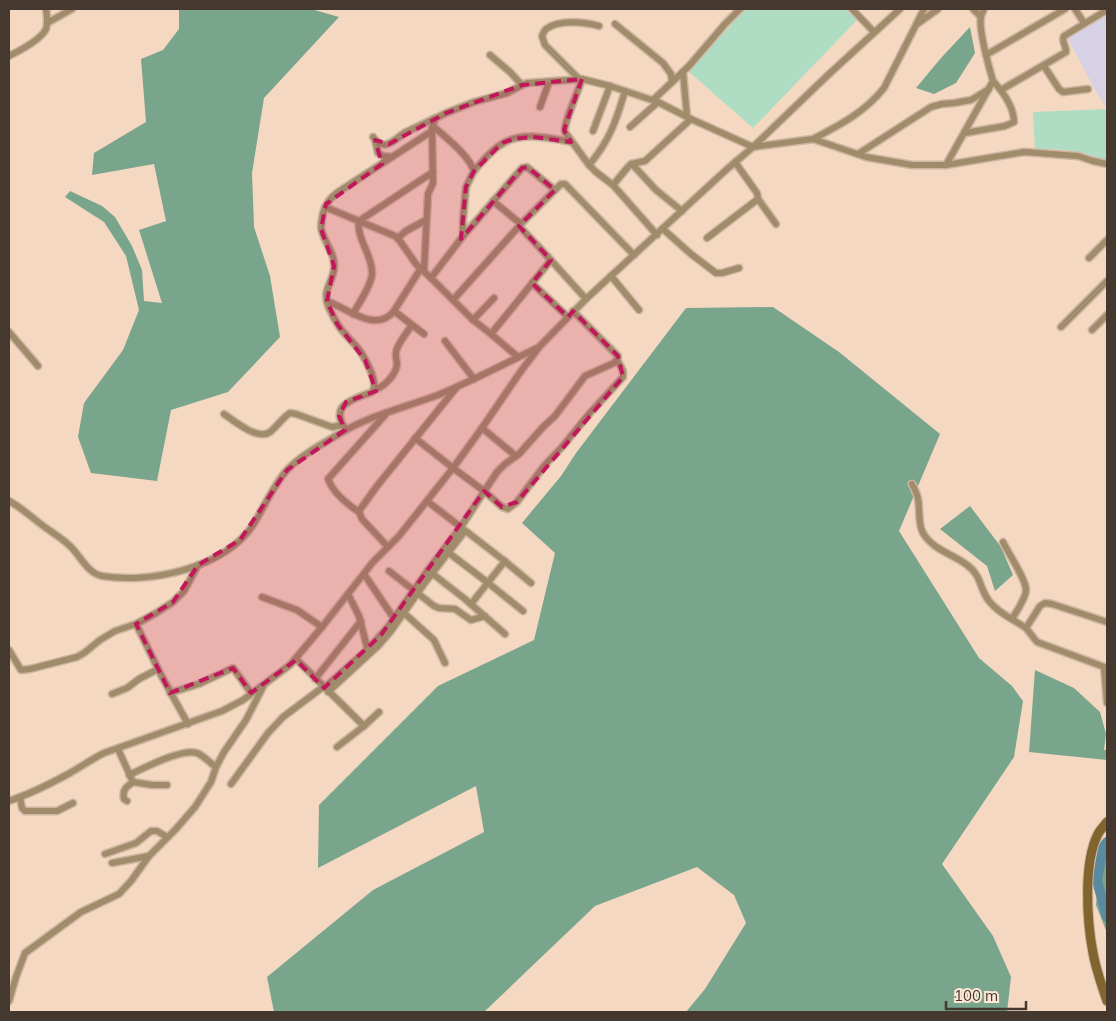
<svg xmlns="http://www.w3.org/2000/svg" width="1116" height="1021" viewBox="0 0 1116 1021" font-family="Mulish,sans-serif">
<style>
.education{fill:#d7d1e6}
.green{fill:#afddc3}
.forest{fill:#79a58d}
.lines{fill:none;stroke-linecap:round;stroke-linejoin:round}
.river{stroke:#5a8a9d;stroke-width:10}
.minor-casing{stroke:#ceb5a1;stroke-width:9}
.secondary-casing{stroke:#ceb5a1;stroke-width:11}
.minor{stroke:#a08c6a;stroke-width:6}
.secondary{stroke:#81642e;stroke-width:9}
.marked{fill:#c2185b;fill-opacity:0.2;stroke:#c2185b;stroke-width:4;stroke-dasharray:10 6;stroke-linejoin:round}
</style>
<rect width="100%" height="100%" fill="#f5d8c1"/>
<path class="education" d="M1107 13V106H1105L1095 90 1066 35Z"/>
<g class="green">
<path d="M746 9H845L857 20 753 128 688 71Z"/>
<path d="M1107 109V159C1098 160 1089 154 1080 152 1065 149 1050 149 1035 149L1033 112Z"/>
</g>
<g class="forest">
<path d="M179 9H311L339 17 264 98 252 173 254 227 270 276 280 337 228 392 171 410 157 481 91 473 78 437 84 403 123 350 139 310 126 256 104 222 65 197 70 191 102 206 115 217 132 246 142 270 144 301 162 303 139 230 166 221 154 164 92 175 94 153 146 122 141 59 163 50 179 29Z"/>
<path d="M970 27 975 53 956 83 934 94 916 88 941 58Z"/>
<path d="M773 307 839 352 940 434 899 531 979 658 1012 686 1023 701 1014 757 942 864 993 936 1011 977 1007 1012H686L705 989 746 923 734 895 697 867 595 906 484 1012H274L267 977 373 890 484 832 476 786 318 868 319 805 438 686 534 640 555 553 522 523 561 476 576 453 686 308Z"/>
<path d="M970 506 1001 547 1013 575 995 591 987 566 940 529Z"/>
<path d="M1035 670 1074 688 1100 712 1106 734 1104 750H1107V760L1029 752Z"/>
<path d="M1107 843V933L1096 905 1100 855Z"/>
</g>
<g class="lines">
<path class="river" d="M1107 842 1103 847 1097 881 1107 917"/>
<g class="minor-casing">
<g id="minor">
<path d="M852 9 874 32"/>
<path d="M973 9 981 17"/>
<path d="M1075 9 1084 23"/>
<path d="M47 23 72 9"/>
<path d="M615 24 663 63 671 74 672 82"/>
<path d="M917 24 938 9"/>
<path d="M490 55 510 72 522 85"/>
<path d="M986 55 1065 9"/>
<path d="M9 56C19 51 41 40 46 29 48 23 47 15 46 9"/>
<path d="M1044 66 1059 89 1063 92 1088 89"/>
<path d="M683 72 687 117"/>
<path d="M579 79 545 45 542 36C543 34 544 31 546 29 559 19 585 22 599 26"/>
<path d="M582 79C579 90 563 124 565 132L589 165 596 172 613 185 657 235"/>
<path d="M1001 90 1066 52C1067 47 1061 42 1064 36L1107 10"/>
<path d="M653 100 689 66 725 24 740 9"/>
<path d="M540 107 549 82"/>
<path d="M433 126C446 138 468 154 474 171L466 187 463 220V236"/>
<path d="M630 127 658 102"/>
<path d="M593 131 610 86"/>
<path d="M965 133 1005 126 1014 122C1014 107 1003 92 993 81"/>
<path d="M373 137C385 154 395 138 406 132 416 127 426 123 435 118"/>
<path d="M813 139C840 125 865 112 884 88L924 9"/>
<path d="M375 140 378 153 383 156 392 157"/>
<path d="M858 154 931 107 942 104 954 103 971 100 989 89"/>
<path d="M632 164 656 190 682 211"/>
<path d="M589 165C610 140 616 121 625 91"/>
<path d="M946 165 993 81C989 67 978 30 981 16 981 15 984 10 984 9"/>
<path d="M474 171C482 162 491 150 502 144 521 131 550 138 571 142"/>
<path d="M613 185 628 167 631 164 645 161 691 119"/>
<path d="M758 199 776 224"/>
<path d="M493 201 521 224"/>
<path d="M325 207 395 236 400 241 416 264 431 278"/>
<path d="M519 226 539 247 586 299"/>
<path d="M663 229 691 254 716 273H722L739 268"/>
<path d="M398 238 406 231 426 220"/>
<path d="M707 238 758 199 757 193 735 162"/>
<path d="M1089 258 1107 240"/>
<path d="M424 271 428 194 433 183 432 128 434 122 436 118 446 113 474 102 507 93 522 85 527 83 582 79 610 86 658 102 691 119 753 147 813 139 866 157 912 165H946L1024 152 1078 156 1093 161 1107 164"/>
<path d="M611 276 639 310"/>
<path d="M532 283 568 317"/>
<path d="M453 300 521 224 561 184H565L634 255"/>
<path d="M327 301C347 308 376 334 394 311L421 268"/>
<path d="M394 311 424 334"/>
<path d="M353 314C359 303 371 286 372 274 373 256 356 238 359 221L433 172"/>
<path d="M473 320 494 298"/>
<path d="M1061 327 1107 281"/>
<path d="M1092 330 1107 315"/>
<path d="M9 332 38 366"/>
<path d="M491 334 551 260"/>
<path d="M445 341 474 379"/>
<path d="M518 357 491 334 473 320 431 278 463 236 522 168 527 167 555 190"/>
<path d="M374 390C384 387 396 375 397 364 397 360 395 356 396 352 397 345 407 332 412 325"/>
<path d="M224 414C234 421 258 441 270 432 277 427 282 418 290 413L296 414 332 427 343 425"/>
<path d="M482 428 516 456"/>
<path d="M346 430C328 405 353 399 372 392 379 383 366 360 360 351 354 343 346 336 340 328 336 322 332 315 329 308 321 290 333 283 334 268 336 254 323 241 321 228 321 223 322 218 323 213 326 203 330 198 338 192L432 131"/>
<path d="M415 438 453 468 484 491 502 507 508 509 517 502 544 466 562 447 590 413 623 377V371L617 359"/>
<path d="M912 484C914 488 916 492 917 495 921 507 917 522 923 533 933 550 953 554 967 565 982 576 979 588 989 601 998 613 1013 619 1026 628"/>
<path d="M9 501C22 508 31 517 42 525 51 532 62 538 70 546 80 555 87 573 102 576 151 584 224 568 253 525 263 509 274 484 287 470 301 455 322 444 339 434 368 416 406 407 438 395 472 381 504 364 537 348"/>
<path d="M427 501 502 559 531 583"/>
<path d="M359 512C347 504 333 493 328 479L385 415"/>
<path d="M1003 542C1008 553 1026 579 1026 590 1026 598 1016 612 1012 619"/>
<path d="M388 547 362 519 360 514 359 511 377 486 456 388"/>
<path d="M445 550 487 582 523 611"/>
<path d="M389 571 434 606 439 608 455 609 471 620 485 616"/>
<path d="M429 571 465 599 505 634"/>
<path d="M364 574 395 620"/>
<path d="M348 594 359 616 368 651"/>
<path d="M262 597 297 610 322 627"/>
<path d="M471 604 505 561"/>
<path d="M404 613 434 640 445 663"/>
<path d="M1107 622 1052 604 1045 603 1040 606 1026 628 1037 642 1107 668"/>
<path d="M136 624 161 675 188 724"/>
<path d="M9 650 21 670 30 669 77 657 84 653 100 640 115 631 136 624 156 613 173 602 184 591 198 565"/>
<path d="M296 659 364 726"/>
<path d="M1104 667 1107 703"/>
<path d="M315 679 361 621"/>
<path d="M324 688 367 650 388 627 428 570 461 527 497 472 505 464 519 454 543 427 555 416 585 376 614 363 617 359 618 356 573 311"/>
<path d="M328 692 378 646 391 631 424 584 465 531"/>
<path d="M170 693 199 684 233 668 251 693"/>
<path d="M112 694 127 688 139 679 158 669"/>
<path d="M337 747 364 726 379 712"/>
<path d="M118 749 133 782C126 787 122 790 124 799L127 801"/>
<path d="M129 775C144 768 182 748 197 753 204 756 210 763 216 767"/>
<path d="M133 782 152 785H167"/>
<path d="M231 784 268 733 283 717 323 687"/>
<path d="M20 797 22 808 25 811H57L73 803"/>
<path d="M9 801C30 794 50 784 70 773 82 766 92 759 104 753L222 711 243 700 290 665 322 627 373 562 399 536 453 468 482 428 521 371 540 346 586 299 726 170 753 147 828 75 900 9"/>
<path d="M105 854 136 843 151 831H157L167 837"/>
<path d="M112 863 149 856"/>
<path d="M9 1001 16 977 25 953 81 912 119 894 131 881 149 856 175 830 195 807 211 782 216 767 224 752 246 720 264 685"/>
</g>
</g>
<g class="secondary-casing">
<path id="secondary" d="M1107 822C1104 826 1100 830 1098 834 1083 863 1087 922 1093 953 1096 970 1102 986 1107 1001"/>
</g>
<use href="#minor" class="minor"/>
<use href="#secondary" class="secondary"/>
</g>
<path class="marked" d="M582 79 564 130 571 142 533 137 513 139 502 143 474 171 466 187 461 239 522 168 527 167 535 173 555 190 519 226 551 260 532 283 568 317 573 311 618 356 623 377 517 502 502 507 484 491 381 635 324 688 296 660 251 693 233 668 170 693 136 624 173 602 198 565 240 540 287 470 345 430 339 416 346 402 376 391 365 360 337 324 327 301 334 266 321 229 326 204 382 164 375 140 389 144 446 113 522 85Z"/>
<rect width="1116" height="1021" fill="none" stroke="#44382f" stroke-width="20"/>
<path d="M946 1001v8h80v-8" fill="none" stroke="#44382f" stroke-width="2.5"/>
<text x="954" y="1001" font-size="15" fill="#44382f" stroke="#fee7d4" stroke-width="4" paint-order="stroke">100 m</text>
</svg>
